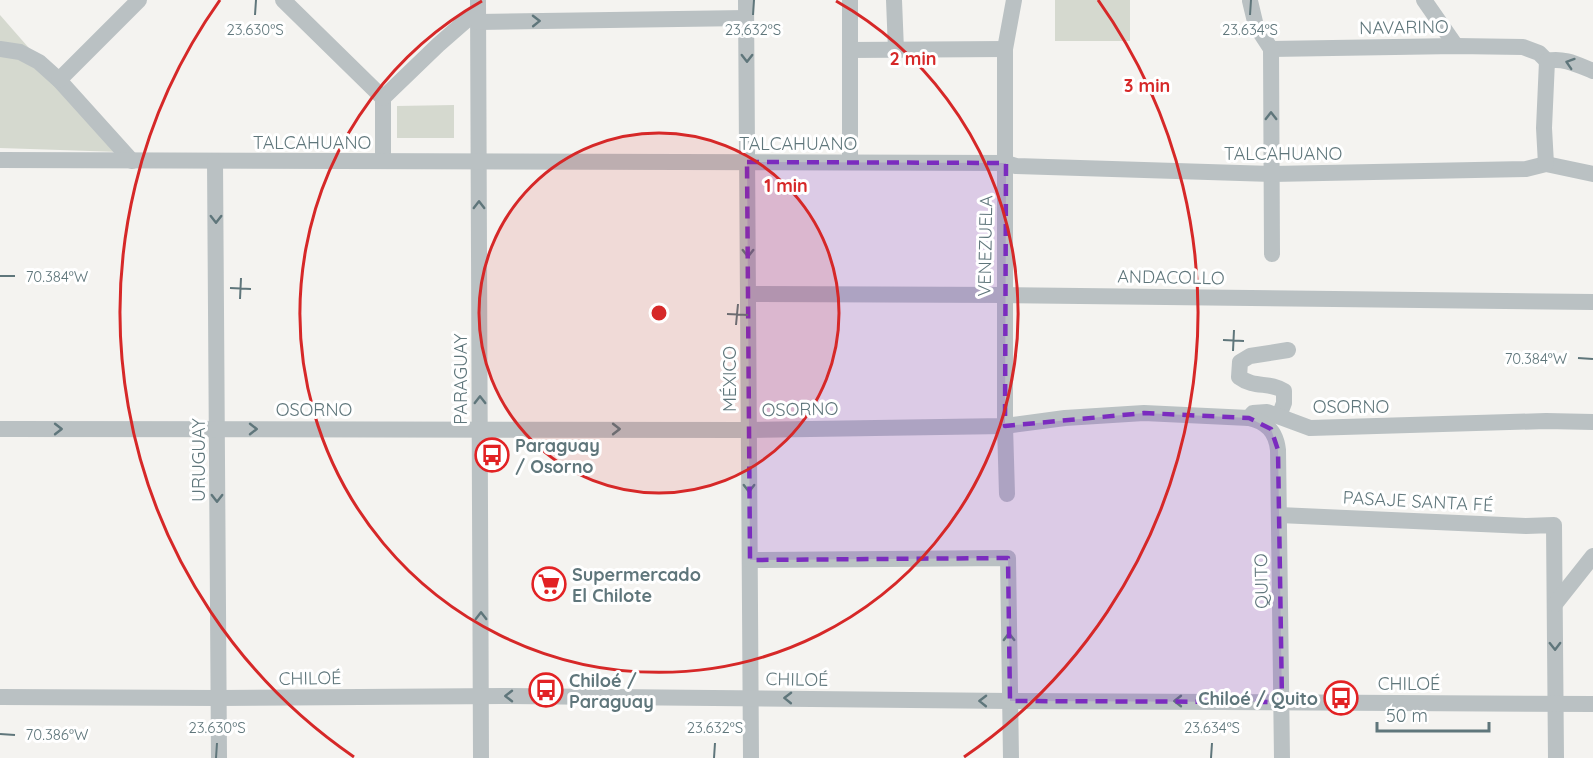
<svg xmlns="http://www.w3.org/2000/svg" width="1593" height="758" viewBox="0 0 1593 758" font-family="Quicksand,sans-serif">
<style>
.green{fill:#d5d9cf}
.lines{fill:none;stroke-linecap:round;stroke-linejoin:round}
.minor{stroke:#bac1c3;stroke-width:16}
.oneway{stroke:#5f767b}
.marked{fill:#7b2cbf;fill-opacity:0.2;stroke:#7b2cbf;stroke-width:4.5;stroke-dasharray:12 8;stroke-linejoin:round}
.ticks{fill:none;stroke:#5f767b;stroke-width:2}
.ring{fill:none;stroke:#d62828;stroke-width:3}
.labels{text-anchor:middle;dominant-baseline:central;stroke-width:6;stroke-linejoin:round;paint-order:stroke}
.street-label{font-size:18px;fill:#5f767b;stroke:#fff}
.poi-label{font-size:18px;font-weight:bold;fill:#5f767b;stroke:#fff;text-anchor:start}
.ticks-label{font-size:15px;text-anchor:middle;fill:#5f767b;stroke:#fff;stroke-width:6;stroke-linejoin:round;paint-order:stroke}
.centre{fill:#d62828;stroke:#fff;stroke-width:3}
.ring-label{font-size:18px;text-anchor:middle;font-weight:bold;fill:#d62828;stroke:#fff;stroke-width:6;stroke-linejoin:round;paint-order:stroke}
</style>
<rect width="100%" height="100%" fill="#f4f3f0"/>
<g class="green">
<rect x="1055" y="0" width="75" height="41"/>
<path d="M0 15 120 152 0 148Z"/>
<path d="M454 105V138H397V106Z"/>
</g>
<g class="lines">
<g class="minor">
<path d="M283 0 383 98V161"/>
<path d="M478 0 481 758"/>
<path d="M746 0 751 758"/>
<path d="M850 0V162"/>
<path d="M894 0 896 50"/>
<path d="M1424 0 1456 46"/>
<path d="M1250 1 1256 26 1271 49"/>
<path d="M478 22 746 18"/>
<path d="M0 49 20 52 39 62 59 80 132 161"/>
<path d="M1271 49 1456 46 1523 47 1539 53 1547 61"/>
<path d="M1271 49 1272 254"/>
<path d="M850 50 1005 49"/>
<path d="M1547 61C1563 57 1578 65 1593 71"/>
<path d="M59 80 139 0"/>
<path d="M383 98 438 45 478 10"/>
<path d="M0 160 1006 163 1016 166 1272 174 1526 169 1546 164 1593 174"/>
<path d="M215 161 219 758"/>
<path d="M1546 164 1544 128 1547 61"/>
<path d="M748 294 1004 295 1593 302"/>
<path d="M1279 416 1284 403V391C1269 381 1255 389 1239 377L1240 362 1250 356 1288 350"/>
<path d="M1249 418 1253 413 1267 412 1310 428 1546 421 1593 422"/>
<path d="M0 429 749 430 1005 426 1065 418 1144 413 1249 418C1267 422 1276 432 1278 450L1282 758"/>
<path d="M1007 494 1005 426V49L1014 0"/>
<path d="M1279 515 1526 526 1554 525 1556 758"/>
<path d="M750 560 1008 558 1011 758"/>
<path d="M1555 604 1593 556"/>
<path d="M0 697 218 698 502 696 1010 701 1593 704"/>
</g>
</g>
<defs><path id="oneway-chevron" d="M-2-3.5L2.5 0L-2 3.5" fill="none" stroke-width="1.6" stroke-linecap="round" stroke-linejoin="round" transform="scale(1.5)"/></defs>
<g class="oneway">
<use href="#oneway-chevron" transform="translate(536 21) rotate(-1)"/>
<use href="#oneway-chevron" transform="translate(747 58) rotate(90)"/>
<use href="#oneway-chevron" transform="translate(1570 63) rotate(-162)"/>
<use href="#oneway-chevron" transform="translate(1271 116) rotate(-90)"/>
<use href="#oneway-chevron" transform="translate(479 205) rotate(-90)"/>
<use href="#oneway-chevron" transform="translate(216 219) rotate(90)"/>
<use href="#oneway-chevron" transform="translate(748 253) rotate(90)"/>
<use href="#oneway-chevron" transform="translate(480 400) rotate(-90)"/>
<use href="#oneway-chevron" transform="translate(58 429)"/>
<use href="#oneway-chevron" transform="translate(253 429)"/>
<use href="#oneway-chevron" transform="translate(616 429)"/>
<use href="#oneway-chevron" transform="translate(749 488) rotate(90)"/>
<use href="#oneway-chevron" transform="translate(217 498) rotate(90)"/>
<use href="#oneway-chevron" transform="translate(481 616) rotate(-90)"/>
<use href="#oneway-chevron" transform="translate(1009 637) rotate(-91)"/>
<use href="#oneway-chevron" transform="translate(1555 646) rotate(89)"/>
<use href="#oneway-chevron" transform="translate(509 696) rotate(-180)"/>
<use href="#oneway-chevron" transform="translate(788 698) rotate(-179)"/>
<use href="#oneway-chevron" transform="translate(983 701) rotate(-179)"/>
<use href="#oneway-chevron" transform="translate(1178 701) rotate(180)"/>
</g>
<path class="marked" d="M747 162 1006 163 1005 426 1144 413 1249 418 1271 429 1278 450 1282 702 1010 701 1008 558 750 560Z"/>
<path class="ticks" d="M255 15 256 0M753 15 754 0M1250 15 1251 0M0 276H15M230 288 251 289M240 299 241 278M727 314 748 315M736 325 738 304M1223 340 1244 341M1233 351 1234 330M1578 358 1593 359M0 734 15 735M216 758 217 743M714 758 715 743M1211 758 1212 743"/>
<circle cx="659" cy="313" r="180" fill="#d62828" fill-opacity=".12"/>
<g class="ring">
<circle cx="659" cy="313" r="180"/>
<path d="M836 1A359 359 0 1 1 482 1"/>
<path d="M354 757A539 539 0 0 1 220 0M1098 0A539 539 0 0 1 964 757"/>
</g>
<defs>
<g id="bus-ring" transform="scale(1.725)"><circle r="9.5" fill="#fff" stroke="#e22224" stroke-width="1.5"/><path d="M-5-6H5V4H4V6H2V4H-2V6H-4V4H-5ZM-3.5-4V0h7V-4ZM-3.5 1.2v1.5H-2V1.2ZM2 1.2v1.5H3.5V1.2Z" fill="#e22224"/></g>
<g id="supermarket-ring" transform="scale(1.725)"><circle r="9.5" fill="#fff" stroke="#e22224" stroke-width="1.5"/><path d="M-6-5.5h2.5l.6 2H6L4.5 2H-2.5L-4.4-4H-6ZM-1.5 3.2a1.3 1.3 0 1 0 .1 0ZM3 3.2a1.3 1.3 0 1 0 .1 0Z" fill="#e22224"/></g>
</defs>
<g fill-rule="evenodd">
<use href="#bus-ring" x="492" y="455"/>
<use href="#supermarket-ring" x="549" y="584"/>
<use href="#bus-ring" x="546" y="690"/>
<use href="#bus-ring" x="1341" y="698"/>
</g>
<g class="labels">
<g class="street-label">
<text transform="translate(1404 27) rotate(-1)">NAVARINO</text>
<text x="312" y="142">TALCAHUANO</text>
<text x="798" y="143">TALCAHUANO</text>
<text x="1283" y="153">TALCAHUANO</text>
<text transform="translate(985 246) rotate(-89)">VENEZUELA</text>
<text transform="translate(1171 277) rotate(1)">ANDACOLLO</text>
<text transform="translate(460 379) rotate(-90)">PARAGUAY</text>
<text transform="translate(729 379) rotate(-90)">MÉXICO</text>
<text x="1351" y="406">OSORNO</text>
<text x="314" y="409">OSORNO</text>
<text transform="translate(800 409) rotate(-1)">OSORNO</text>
<text transform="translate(198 460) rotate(-90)">URUGUAY</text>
<text transform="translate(1418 501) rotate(3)">PASAJE SANTA FÉ</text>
<text transform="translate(1261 581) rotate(-91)">QUITO</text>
<text transform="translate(310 678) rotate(-1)">CHILOÉ</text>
<text transform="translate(797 679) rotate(1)">CHILOÉ</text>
<text x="1409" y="683">CHILOÉ</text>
</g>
<g class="poi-label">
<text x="515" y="445">Paraguay<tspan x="515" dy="21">/ Osorno</tspan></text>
<text x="572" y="574">Supermercado<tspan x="572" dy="21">El Chilote</tspan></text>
<text x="569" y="680">Chiloé /<tspan x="569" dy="21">Paraguay</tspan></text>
<text x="1318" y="698" text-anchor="end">Chiloé / Quito</text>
</g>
</g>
<g class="ticks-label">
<text x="255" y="35">23.630°S</text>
<text x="753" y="35">23.632°S</text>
<text x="1250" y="35">23.634°S</text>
<text x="57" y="282">70.384°W</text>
<text x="1536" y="364">70.384°W</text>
<text x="217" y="733">23.630°S</text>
<text x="715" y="733">23.632°S</text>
<text x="1212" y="733">23.634°S</text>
<text x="57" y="740">70.386°W</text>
</g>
<circle cx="659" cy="313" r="9" class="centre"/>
<g class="ring-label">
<text x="913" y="65">2 min</text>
<text x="1147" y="92">3 min</text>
<text x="786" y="192">1 min</text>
</g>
<path d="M1377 722v9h112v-9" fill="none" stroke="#5f767b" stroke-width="3"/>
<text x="1386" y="722" font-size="18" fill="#5f767b" stroke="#ffffff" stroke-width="4.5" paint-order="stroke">50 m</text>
</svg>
